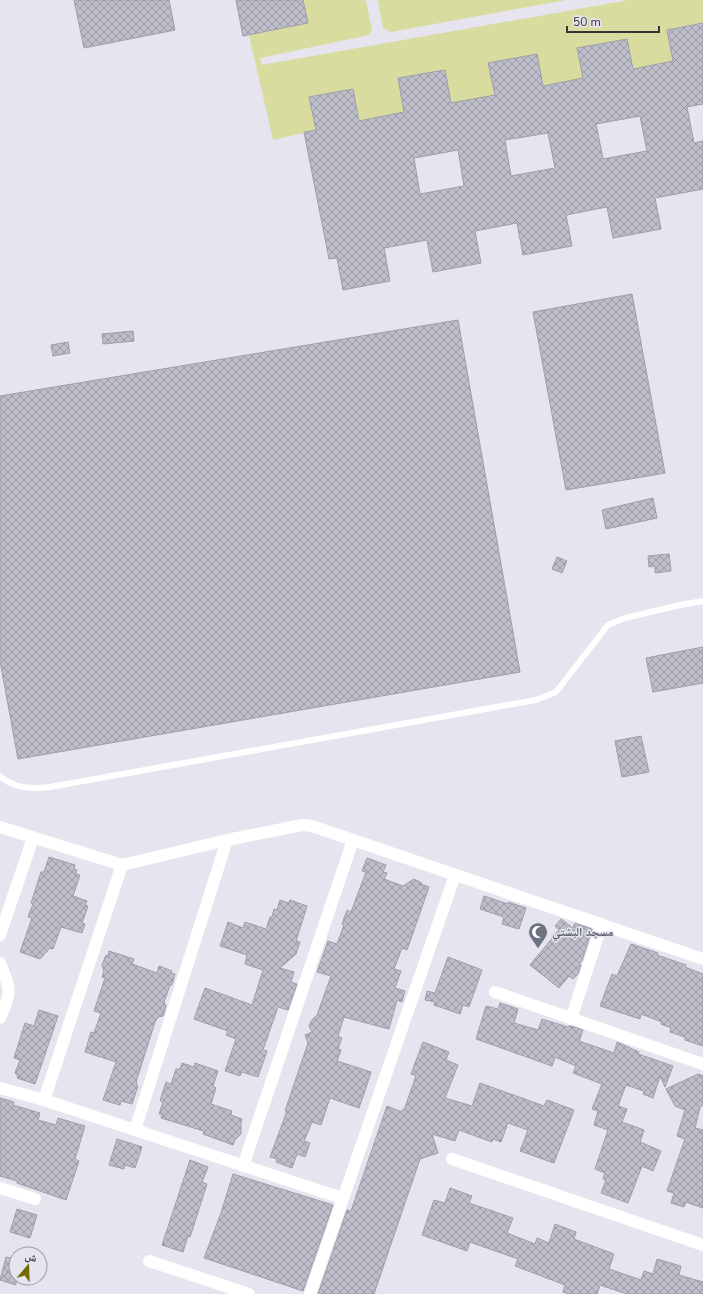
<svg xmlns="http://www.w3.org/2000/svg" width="703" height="1294" viewBox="0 0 703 1294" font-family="'Nunito Sans','Noto Naskh Arabic',sans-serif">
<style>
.grass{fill:#d9dc9f}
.building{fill:url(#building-cross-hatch);stroke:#9d9ea9;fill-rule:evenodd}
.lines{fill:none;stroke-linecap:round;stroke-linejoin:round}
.lane{stroke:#fff;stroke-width:6}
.street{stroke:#fff;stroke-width:12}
.labels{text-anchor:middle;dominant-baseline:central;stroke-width:3;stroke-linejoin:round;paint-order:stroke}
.worship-label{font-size:12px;font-weight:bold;fill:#5b616d;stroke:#e5e4ef;text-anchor:start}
</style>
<defs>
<pattern id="building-cross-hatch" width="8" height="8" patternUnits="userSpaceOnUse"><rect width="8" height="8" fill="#bdbec9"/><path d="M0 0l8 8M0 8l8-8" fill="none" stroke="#9a9ba4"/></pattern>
</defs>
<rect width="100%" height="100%" fill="#e5e4ef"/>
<g class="grass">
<path d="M303 0H366L372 30 369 35 260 58 262 65 629 0H703V23L667 30 673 61 633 69 627 39 577 48 583 78 543 86 536 54 489 63 495 95 451 103 445 70 398 78 404 112 359 121 353 89 309 97 316 130 273 140 249 35 308 23Z"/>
<path d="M378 0H566L391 32 383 28Z"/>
</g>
<g class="building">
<path d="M74 0H169L175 30 84 48Z"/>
<path d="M236 0H303L308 23 243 36Z"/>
<path d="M703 23V104L687 107 694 143 703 141V189L655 198 661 229 613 238 607 207 566 215 572 246 523 255 517 223 475 231 481 263 433 272 427 240 384 248 390 281 343 290 337 258 329 259 304 132 316 130 309 97 353 89 359 121 404 112 398 78 445 70 451 103 495 95 488 63 537 54 543 86 583 78 577 48 627 39 633 69 673 61 667 30ZM640 116 647 151 603 159 596 124ZM548 133 555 168 511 176 505 140ZM458 150 464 186 420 194 414 158Z"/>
<path d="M632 294 665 473 566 490 533 312Z"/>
<path d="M458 320 520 672 18 759 0 661V396Z"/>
<path d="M133 331 134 341 103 344 102 334Z"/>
<path d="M68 342 70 353 53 356 51 345Z"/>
<path d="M653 498 657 518 606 529 602 510Z"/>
<path d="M669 554 671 571 655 573V566L649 567 648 556Z"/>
<path d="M557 557 567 561 562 573 552 569Z"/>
<path d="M703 647V683L653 692 646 658Z"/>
<path d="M641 736 649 772 622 777 615 741Z"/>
<path d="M49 857 75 865 74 869 77 870 76 874 80 875 73 896 87 901 85 905 88 906 82 923 85 924 82 933 61 927 53 949 50 948 40 959 20 952 32 918 28 917 33 904 31 903 41 872H44Z"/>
<path d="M367 858 386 865 383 872 387 873 384 879 403 886 414 879 422 883 421 884 429 887 407 950 402 948 394 969 401 971 395 988 405 991 402 1002 397 1000 389 1029 344 1017 338 1036 342 1038 338 1049 341 1050 337 1061 371 1072 365 1091 359 1108 330 1098 321 1125 312 1122 304 1141 310 1143 305 1157 297 1154 292 1168 276 1162 277 1159 270 1157 287 1111H285L308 1043 305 1035 312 1032 309 1026 311 1021 317 1015 331 976 317 972 328 941 337 944 344 925 342 924 347 910 351 912 366 872 362 871Z"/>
<path d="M484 896 508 904V902L526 908 519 929 502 924 504 917 480 909Z"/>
<path d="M280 900 289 903 290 900 307 906 296 941 300 942 296 954 280 968 294 972 291 982 297 984 288 1010 278 1007 263 1050 267 1051 258 1077 242 1072 240 1076 225 1071 236 1039 226 1035 228 1031 194 1019 205 988 252 1005 263 970 245 964 247 955 220 946 228 922 243 928 245 922 266 929 270 917H272L274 909 277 910Z"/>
<path d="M561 919 573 928 575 923 592 929 582 961 579 964 581 965 578 974 573 979 569 976 559 988 530 965 559 930 555 926Z"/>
<path d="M631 944 658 953 657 955 686 965 685 967 703 974V1046L685 1040V1037L670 1032 671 1028 661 1024 662 1022 641 1014 640 1019 600 1006 612 974 617 976Z"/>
<path d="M109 951 134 959 132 964 157 973 159 966 172 971 171 973 175 974 172 985H170L164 1002 166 1006 163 1016 158 1017 155 1022 136 1082H137L136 1085 138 1086 132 1104 121 1101 120 1105 103 1100 116 1062 85 1052 91 1032 94 1033 101 1013 94 1011 105 978 102 977 104 971 102 965 106 955 108 956Z"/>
<path d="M448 957 482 970 469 1007 463 1005 460 1014 434 1005 435 1002 425 1000 427 991 435 993Z"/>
<path d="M500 1003 518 1009 514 1023 538 1030 542 1019 568 1027 569 1026H571L583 1030 579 1041 614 1053 617 1042 639 1052 638 1054 673 1066 665 1087 660 1076 653 1098 643 1094 644 1091 626 1085 618 1106 627 1109 622 1122 644 1130 640 1142 661 1151 653 1171 642 1166 628 1203 601 1193 606 1180 603 1179 605 1173 595 1169 608 1130 594 1125 598 1111 592 1109 602 1084 573 1073 576 1066 555 1057 552 1066 476 1039 486 1006 498 1009Z"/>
<path d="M39 1010 58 1016 35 1084 17 1078 18 1076 15 1073 20 1060 14 1058 25 1023 34 1026Z"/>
<path d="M423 1042 449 1052 446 1060 458 1065 445 1098 472 1106 480 1083 544 1106 547 1100 574 1110 554 1163 520 1151 528 1130 508 1123 501 1142 493 1139 492 1142 459 1130 455 1141 432 1134 438 1153 420 1159 374 1294H318L347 1210 351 1211 387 1106 402 1112 403 1109 404 1110 416 1076 411 1074Z"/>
<path d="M182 1063 194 1067 195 1063 218 1071 213 1086 216 1088 211 1104 232 1111 231 1115 242 1119 241 1123V1134L235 1140 233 1145 203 1134 204 1131 161 1118 162 1114H159L163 1102 160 1101 166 1082 171 1084 176 1069H180Z"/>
<path d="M698 1074 703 1076V1105L700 1107 695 1128 703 1130V1208L686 1202 684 1207 671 1203 674 1193 667 1191 685 1139 677 1136 685 1110 675 1106 666 1089Z"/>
<path d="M0 1098 14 1102 13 1105 40 1113 38 1120 56 1125 58 1118 85 1126 75 1159 79 1161 66 1200 17 1183V1181L0 1176Z"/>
<path d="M117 1139 142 1147 135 1168 125 1165 124 1169 109 1165Z"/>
<path d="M190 1160 208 1167 202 1182 207 1184 190 1237 188 1236 183 1252 162 1245Z"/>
<path d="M233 1174 333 1205 303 1291 204 1258 221 1213Z"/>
<path d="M450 1188 472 1196 469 1203 513 1218 507 1233 535 1244 537 1238 549 1243 555 1224 576 1232 574 1239 614 1254 609 1269 641 1280 644 1271 653 1274 657 1259 681 1266 679 1275 703 1282V1294H627L600 1285 597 1294H569L563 1292 565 1285 515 1266 518 1259 470 1242 467 1251 422 1235 434 1200 445 1203Z"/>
<path d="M17 1209 37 1215 30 1238 10 1232Z"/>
<path d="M6 1257 16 1259V1285L0 1280Z"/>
</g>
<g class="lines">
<path class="lane" d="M0 776C14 789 32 789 50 787L536 700 556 692 608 625 625 618 680 605 703 601"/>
<g class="street">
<path d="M0 827 122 865 227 840 302 825 312 826 703 959"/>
<path d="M0 935 33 838"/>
<path d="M0 963C11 991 12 990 0 1018"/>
<path d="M495 992 703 1064"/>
<path d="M571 1019 602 924"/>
<path d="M0 1088 44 1100 342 1198"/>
<path d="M44 1100 122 865"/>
<path d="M135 1130 227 840"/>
<path d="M452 1159 703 1245"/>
<path d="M243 1166 353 840"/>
<path d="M0 1188 35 1199"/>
<path d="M149 1261 249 1294"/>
<path d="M310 1294 455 875"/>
</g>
</g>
<defs>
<g id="mosque-pin" transform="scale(1)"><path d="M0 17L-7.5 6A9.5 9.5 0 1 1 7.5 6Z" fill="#6b7280" stroke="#e5e4ef"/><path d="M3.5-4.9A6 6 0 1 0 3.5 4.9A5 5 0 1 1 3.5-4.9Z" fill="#fff"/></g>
</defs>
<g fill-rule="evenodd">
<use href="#mosque-pin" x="538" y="932"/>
</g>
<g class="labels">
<g class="worship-label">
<text x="552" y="932">مسجد البشتي</text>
</g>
</g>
<g transform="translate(28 1266) rotate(19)"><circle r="19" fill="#e5e4ef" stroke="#9f9ea7"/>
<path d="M0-3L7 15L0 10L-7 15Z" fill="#736a02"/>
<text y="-6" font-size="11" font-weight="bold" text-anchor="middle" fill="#36363a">ش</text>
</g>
<path d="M567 26v6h92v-6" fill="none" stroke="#36363a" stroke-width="2"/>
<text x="573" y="26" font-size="12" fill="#36363a" stroke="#e5e4ef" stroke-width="3" paint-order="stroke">50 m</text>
</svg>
